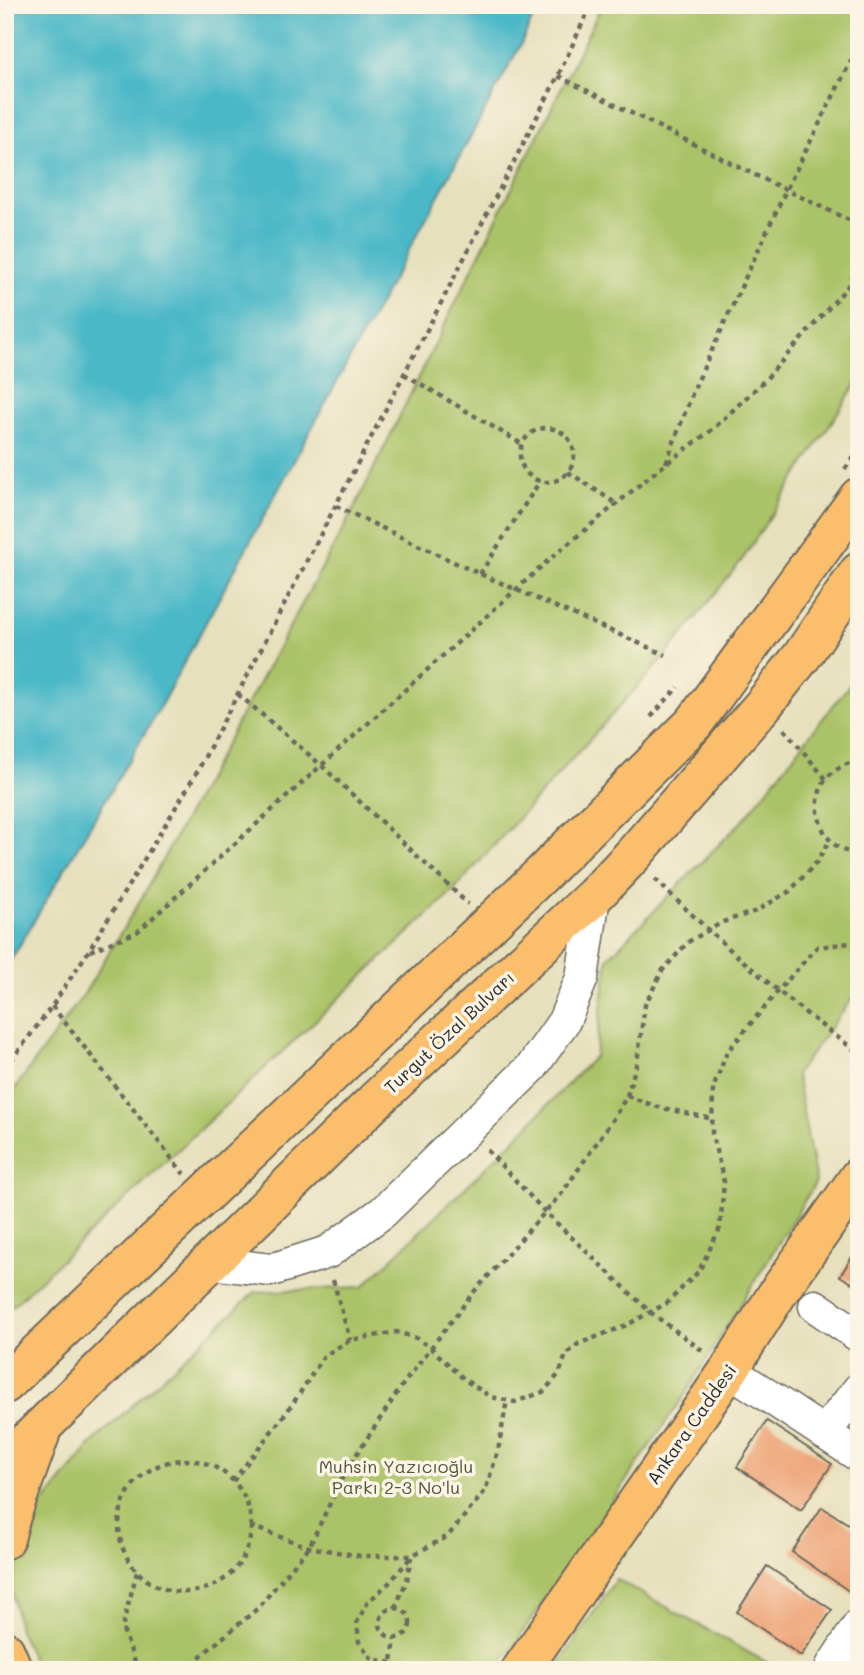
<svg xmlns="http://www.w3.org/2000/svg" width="864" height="1675" viewBox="0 0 864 1675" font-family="Mali,sans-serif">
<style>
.green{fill:#abc368;stroke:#6b774a;stroke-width:2}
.water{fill:#4cb8c7;stroke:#3c7279;stroke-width:2}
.building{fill:#eea77b}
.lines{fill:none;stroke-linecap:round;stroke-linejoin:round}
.minor-casing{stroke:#6d6a5e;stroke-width:35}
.major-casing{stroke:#6d6a5e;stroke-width:42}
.highway-casing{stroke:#6d6a5e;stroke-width:42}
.path{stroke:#6d6a5e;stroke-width:4.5;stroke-dasharray:5 5;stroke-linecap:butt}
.minor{stroke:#fff;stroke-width:32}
.major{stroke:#fabe6d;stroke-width:38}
.highway{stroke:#fabe6d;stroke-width:38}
.labels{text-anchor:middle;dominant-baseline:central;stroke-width:7;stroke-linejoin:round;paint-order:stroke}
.street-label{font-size:18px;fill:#2b2b2b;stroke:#fcf5e5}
.park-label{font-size:18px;fill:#51593d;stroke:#fcf5e5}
</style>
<rect width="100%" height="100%" fill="#fcf5e5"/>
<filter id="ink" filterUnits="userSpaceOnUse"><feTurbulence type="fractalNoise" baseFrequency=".0143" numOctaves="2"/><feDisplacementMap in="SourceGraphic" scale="14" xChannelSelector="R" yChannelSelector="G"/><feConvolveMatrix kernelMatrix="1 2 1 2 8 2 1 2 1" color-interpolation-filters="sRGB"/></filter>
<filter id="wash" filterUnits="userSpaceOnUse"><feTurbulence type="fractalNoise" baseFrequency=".00686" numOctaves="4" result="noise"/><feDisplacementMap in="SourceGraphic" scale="28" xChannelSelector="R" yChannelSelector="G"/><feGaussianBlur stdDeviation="1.57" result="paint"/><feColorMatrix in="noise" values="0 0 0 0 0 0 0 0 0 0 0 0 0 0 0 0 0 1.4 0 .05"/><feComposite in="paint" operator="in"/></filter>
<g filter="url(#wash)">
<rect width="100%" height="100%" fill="#e7e0bd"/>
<g class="green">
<path d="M602 5H859V380L742 560 666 655 453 891 5 1313V1102L84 994 144 894 355 507Z"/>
<path d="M850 684 859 689V998L851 1000 796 1074 816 1182 686 1393 497 1670H37L19 1630 11 1586 32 1518 93 1442 255 1292 363 1287 517 1137 595 1056 608 958 744 819Z"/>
<path d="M616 1579 780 1670H555Z"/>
</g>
<path class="water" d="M5 5H539L522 42 155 716 5 970Z"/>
<g id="blocks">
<g class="building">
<path d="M859 1246V1287L840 1276Z"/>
<path d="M767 1421 832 1464 801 1510 737 1467Z"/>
<path d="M822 1507 859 1531V1592L856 1596 792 1552Z"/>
<path d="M767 1566 832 1610 801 1656 737 1612Z"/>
</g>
</g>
</g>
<g filter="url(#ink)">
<use href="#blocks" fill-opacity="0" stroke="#6d6a5e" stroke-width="2"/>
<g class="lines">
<g class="minor-casing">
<g id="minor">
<path d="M211 1263 271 1270 328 1252 383 1212 532 1067 564 1021 582 978 594 896"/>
<path d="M815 1306 859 1336"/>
<path d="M729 1370 859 1456"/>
<path d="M824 1433 859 1389"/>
<path d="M832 1666 859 1625"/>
</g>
</g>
<g class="major-casing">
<path id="major" d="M521 1670 729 1370 779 1291 859 1177"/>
</g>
<g class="highway-casing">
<g id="highway">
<path d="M5 1384 542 874 694 723 859 497"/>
<path d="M5 1463 377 1099 594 896 632 856 764 704 802 656 859 572"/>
<path d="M5 1539 11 1516 40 1435"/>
<path d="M5 1651 13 1670"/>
</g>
</g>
<g class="path">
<path d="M558 76 751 173 859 225"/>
<path d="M404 374 522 444"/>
<circle cx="547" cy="455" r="27"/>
<path d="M666 463 694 389 786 190 859 45"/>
<path d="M845 469 859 450"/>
<path d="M568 472 617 504"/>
<path d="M336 506 462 566 666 655"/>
<path d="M480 574 540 481"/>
<path d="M238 694 321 765 468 904"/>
<path d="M651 717 678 687"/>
<path d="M784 729 826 779"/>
<path d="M859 760C847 763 834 769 826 779 810 801 818 838 843 850 848 852 854 853 859 855"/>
<path d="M655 879C719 942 785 1000 859 1053"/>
<path d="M90 951 137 932 551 558 655 472 713 429 766 379 848 286 859 263"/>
<path d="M52 1006 184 1174"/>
<path d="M5 1069 52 1006 88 952 196 774 442 301 558 76 591 5"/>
<path d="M627 1096 658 1107 713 1119"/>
<path d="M487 1150 545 1212 650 1312 703 1351"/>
<path d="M333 1280 350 1340"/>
<circle cx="185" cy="1526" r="66"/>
<path d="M233 1481 292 1405 324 1356 350 1340 397 1332 416 1338 431 1348 465 1380 491 1397 515 1402 543 1392 559 1374 566 1355 578 1344 627 1325 667 1303 699 1271 720 1228 724 1182 712 1134 713 1089 727 1052 778 991 817 947 859 942"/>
<path d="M250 1526 309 1547 360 1556H411L448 1536 485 1491 498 1451 507 1400"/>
<path d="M137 1572 122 1627 135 1662 141 1670"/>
<path d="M395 1608 407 1580 411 1557"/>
<circle cx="395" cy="1623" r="15"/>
<path d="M392 1663 372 1659 359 1642 357 1622 368 1602 390 1582 411 1557"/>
<path d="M184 1670 257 1609 309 1547 345 1472 401 1387 473 1293 562 1193 611 1122 627 1096 637 1062 645 1005 662 971 688 942 723 922 756 911 790 891 817 862 830 840"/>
<path d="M391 1670 395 1638"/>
</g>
<use href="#minor" class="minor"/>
<use href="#major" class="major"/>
<use href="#highway" class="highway"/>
</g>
</g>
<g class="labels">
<g class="street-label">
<text transform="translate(449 1032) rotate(-43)">Turgut Özal Bulvarı</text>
<text transform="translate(691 1424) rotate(-55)">Ankara Caddesi</text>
</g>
<g class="park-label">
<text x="396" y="1466">Muhsin Yazıcıoğlu<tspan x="396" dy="21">Parkı 2-3 No'lu</tspan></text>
</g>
</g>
<rect width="864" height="1675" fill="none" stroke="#fcf5e5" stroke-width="28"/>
</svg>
